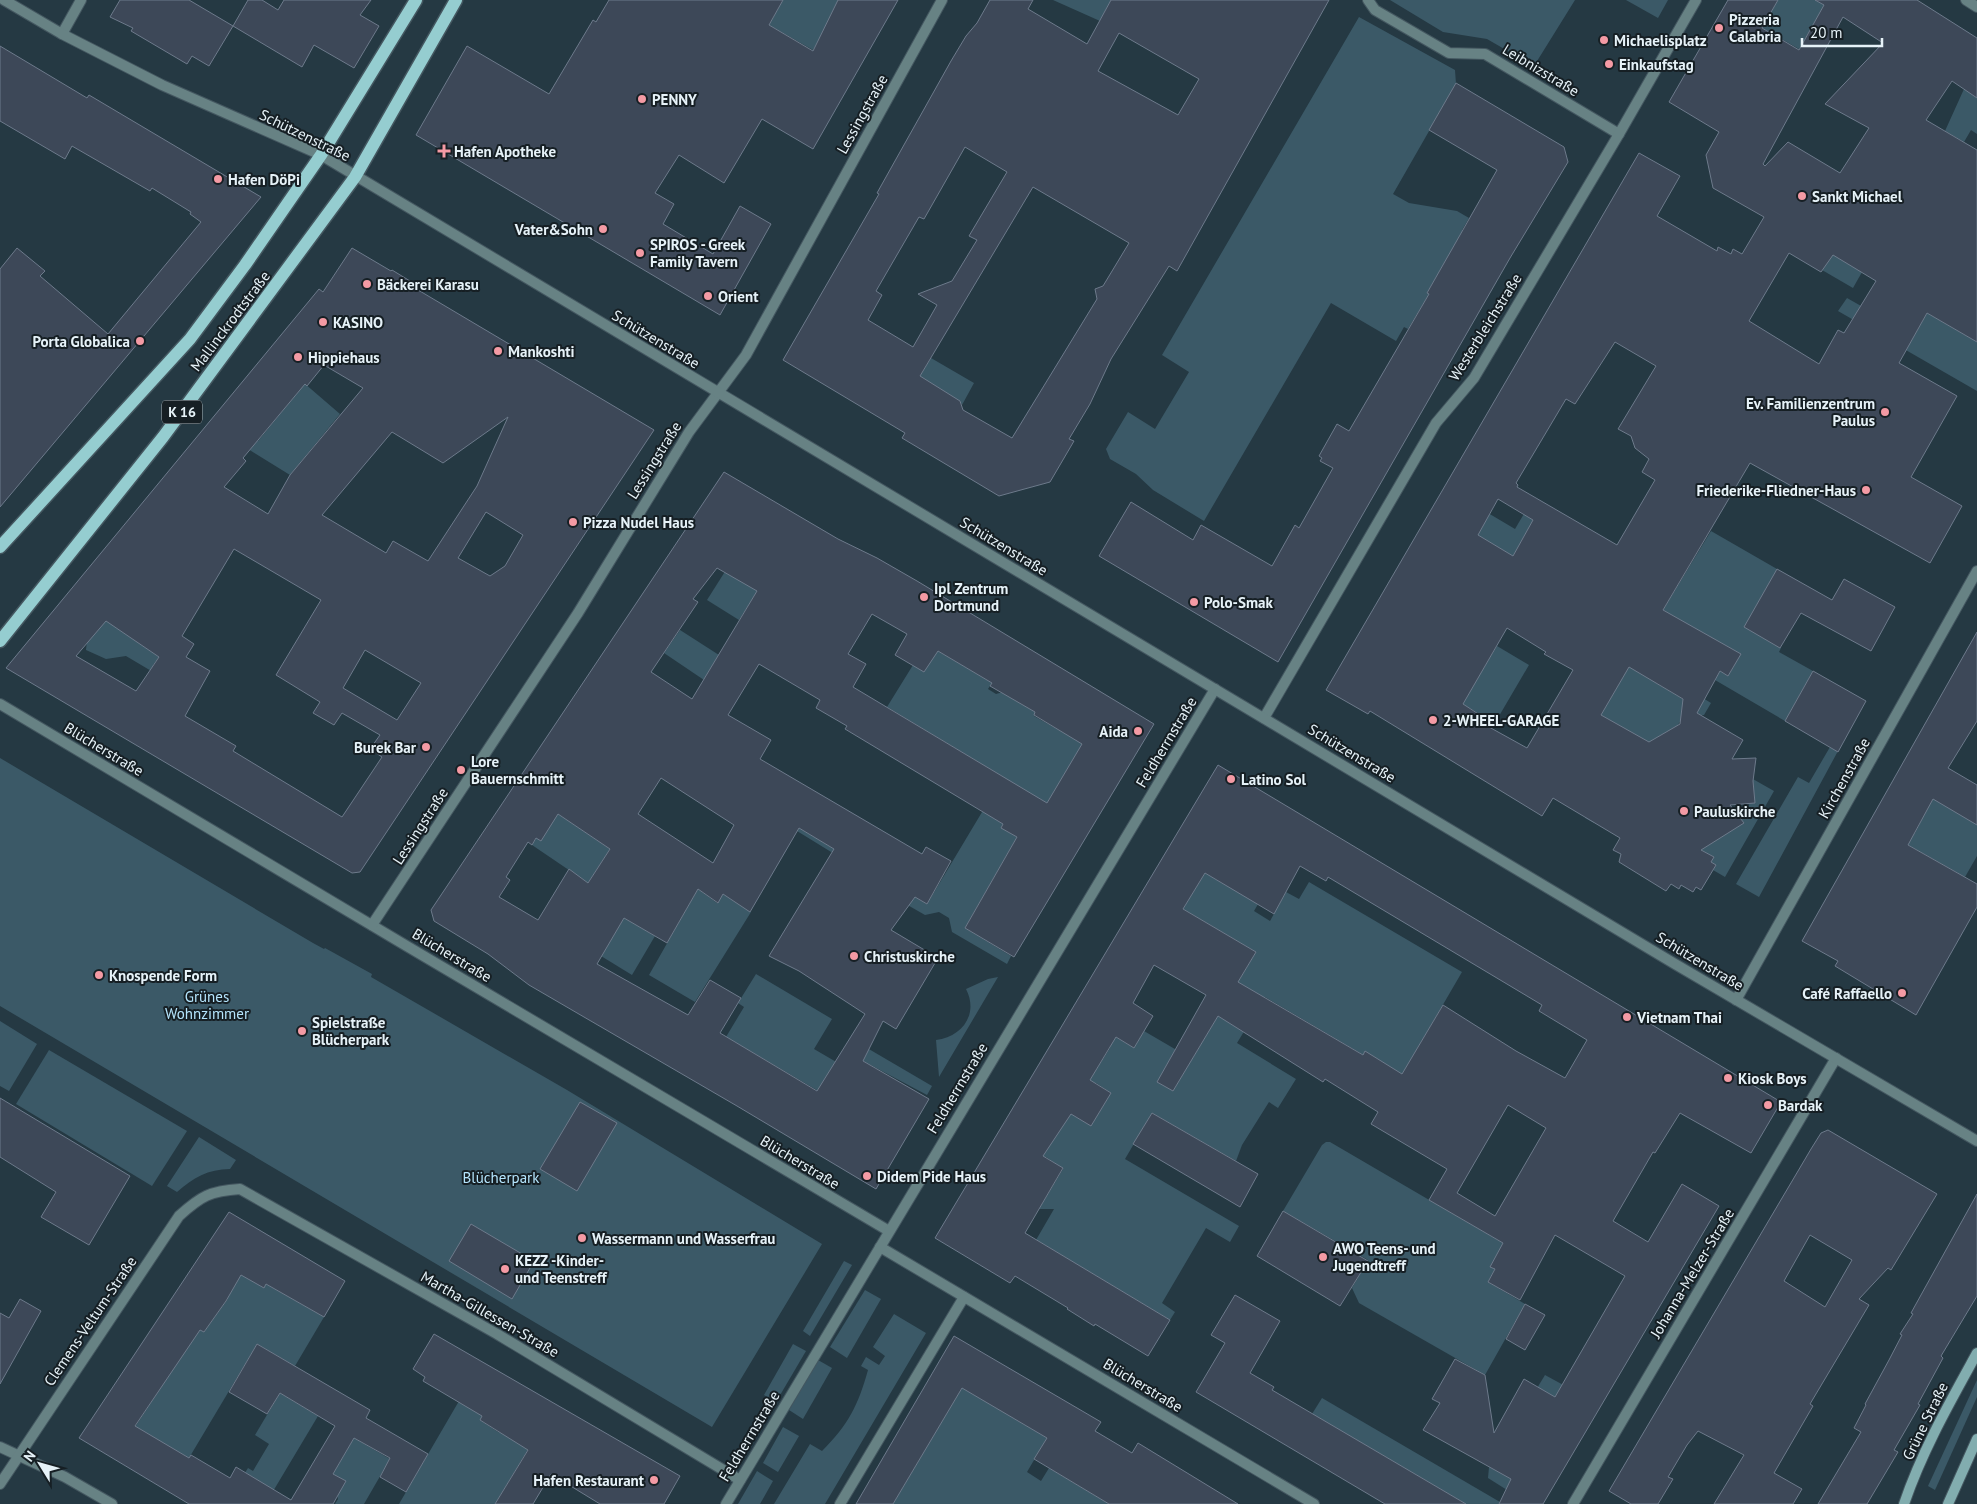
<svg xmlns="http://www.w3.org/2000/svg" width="1977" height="1504" viewBox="0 0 1977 1504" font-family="'PT Sans',sans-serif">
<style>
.green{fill:#3b5967}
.building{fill:#3d4858;stroke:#6d7a8b;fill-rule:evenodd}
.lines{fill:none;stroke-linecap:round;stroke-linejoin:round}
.minor-casing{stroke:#445760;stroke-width:12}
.tertiary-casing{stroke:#445760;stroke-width:12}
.secondary-casing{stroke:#445760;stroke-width:12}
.primary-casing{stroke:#445760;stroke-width:15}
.minor{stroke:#678284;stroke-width:10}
.tertiary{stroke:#678284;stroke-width:10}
.secondary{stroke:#82adaf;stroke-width:10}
.primary{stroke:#95cdd0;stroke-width:12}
.poi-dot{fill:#f49aa4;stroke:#161f24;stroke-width:2}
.labels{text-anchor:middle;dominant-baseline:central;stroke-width:4;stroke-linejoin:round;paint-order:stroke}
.shield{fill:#161f24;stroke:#a8b3b8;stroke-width:1}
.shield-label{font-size:14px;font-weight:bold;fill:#e6f2f8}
.poi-label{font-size:15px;font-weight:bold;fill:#e6f2f8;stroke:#161f24;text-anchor:start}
.street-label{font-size:15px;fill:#e6f2f8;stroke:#161f24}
.park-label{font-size:15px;fill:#b5e5fd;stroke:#161f24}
</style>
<rect width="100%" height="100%" fill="#253943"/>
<g class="green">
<path d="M783 0H842L813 50 769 25Z"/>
<path d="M1053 0H1111L1100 21Z"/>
<path d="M1390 0H1575L1534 66 1487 39 1443 32Z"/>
<path d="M1626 0H1668L1658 18Z"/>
<path d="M1778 0H1837L1824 6 1799 49 1762 28Z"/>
<path d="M1359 17 1455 70 1456 84 1393 194 1409 203 1457 211 1469 218 1462 230 1464 231 1427 293 1429 294 1408 329 1404 327 1396 341 1331 303 1204 521 1153 490 1136 474 1110 459 1106 449 1128 412 1155 429 1189 372 1162 355Z"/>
<path d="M1964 89 1977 96V134L1971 130 1964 142 1945 131Z"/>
<path d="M1883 235 1853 288 1822 270 1831 254Z"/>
<path d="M1847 298 1914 336 1927 313 1977 342V391L1838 311Z"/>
<path d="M931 358 974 383 962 405 960 401 916 382Z"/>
<path d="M304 383 340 414 290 475 248 449 256 439 258 441 298 392 297 391Z"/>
<path d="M1483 510 1515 529 1525 512 1535 517 1536 570 1472 532Z"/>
<path d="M1711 531 1777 569 1760 636 1781 648 1779 652 1813 671 1785 721 1715 680 1720 671 1728 676 1734 666 1663 610Z"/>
<path d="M726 570 760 587 739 620 707 600Z"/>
<path d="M106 620 159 657 153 665 161 670 158 675 126 656 106 659 86 650 87 641Z"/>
<path d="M680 630 719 655 704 680 664 653Z"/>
<path d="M1645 639 1656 683 1691 704 1698 695 1711 703 1704 715 1683 716 1616 836 1598 816 1594 823 1585 818 1598 796 1589 735Z"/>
<path d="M1497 646 1529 665 1492 728 1480 721 1483 716 1462 704Z"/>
<path d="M938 651 992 683 988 689 996 694 1003 692 1035 712 1034 716 1094 750 1101 772 1119 783 1114 791 1012 809 1001 827 1017 837 965 928 1011 956 1007 964 952 932 949 918 939 912 925 915 890 895 888 887 797 831 799 828 927 904 1003 777 887 707 913 665Z"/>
<path d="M1830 747 1838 751 1759 897 1736 884 1798 777 1809 783Z"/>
<path d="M0 758 313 943 324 949 325 948 372 974 371 977 567 1090 822 1244 712 1427 0 1006Z"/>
<path d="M1737 770 1774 791 1725 877 1713 870 1715 865 1711 862 1713 857 1709 855H1698L1707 841 1740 819 1750 803Z"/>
<path d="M1933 797 1977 799V856L1965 877 1903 842 1915 833 1922 819 1917 815Z"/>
<path d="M554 811 610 849 588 883 532 845Z"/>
<path d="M1205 873 1224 884 1275 875 1254 911 1270 921 1286 892 1299 899 1309 882 1462 972 1409 1063 1482 1107 1399 1076 1265 997 1237 1043 1296 1079 1278 1108 1269 1102 1242 1145 1236 1161 1152 1113 1125 1159 1239 1226 1230 1242 1206 1228 1162 1303 1175 1312 1170 1320 1036 1240 1054 1209H1039L1063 1169 1046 1157 1040 1160 1067 1107 1091 1125 1111 1093 1096 1083 1086 1084 1093 1071 1096 1070 1110 1048 1111 1034 1134 1048 1144 1031 1192 1059 1256 952 1183 909Z"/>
<path d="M698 889 717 903 723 894 751 912 695 1002 649 975Z"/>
<path d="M624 918 655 936 632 975 601 956Z"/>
<path d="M756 974 832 1019 814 1049 862 1077 844 1106 726 1037 744 1007 738 1003Z"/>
<path d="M998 977 939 1077 936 1040C962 1037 979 1014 966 989L988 979Z"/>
<path d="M0 1021 37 1044 9 1091 0 1086Z"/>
<path d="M850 1038 932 1086 927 1095 863 1061Z"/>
<path d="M49 1050 187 1131 152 1186 16 1104Z"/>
<path d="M199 1137 236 1160 230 1169C208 1169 193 1178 177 1192L167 1186Z"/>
<path d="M1326 1142H1330L1508 1246 1491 1267 1495 1269 1488 1282 1525 1304 1485 1375 1359 1303 1352 1288 1368 1260 1283 1211 1322 1145Z"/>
<path d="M844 1261 852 1265 810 1336 803 1331Z"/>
<path d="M240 1268 264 1288 266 1284 324 1317 295 1366 257 1344 189 1458 135 1427 199 1329 204 1332 227 1300 228 1298 223 1294Z"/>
<path d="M865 1290 881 1299 847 1358 830 1347Z"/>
<path d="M894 1314 926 1333 825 1504H774L810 1444 822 1451C848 1425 858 1406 868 1370L861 1366 866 1357 879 1365 885 1356 873 1347Z"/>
<path d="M793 1344 806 1351 776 1402 764 1395Z"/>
<path d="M818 1360 832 1368 803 1419 789 1410Z"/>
<path d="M1545 1375 1567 1387 1507 1490 1488 1478 1489 1467Z"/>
<path d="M1977 1380V1397L1935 1490 1928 1486Z"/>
<path d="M962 1387 1047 1438 1027 1472 1041 1481 1049 1468 1109 1504H893Z"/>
<path d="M280 1393 318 1416 272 1493 243 1476 248 1468 253 1471 269 1444 255 1435Z"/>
<path d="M1322 1398 1500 1502 1499 1504H1466L1312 1414Z"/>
<path d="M459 1401 483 1415 480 1420 498 1432 528 1441 527 1451 495 1504H399Z"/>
<path d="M783 1427 799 1436 778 1472 763 1463Z"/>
<path d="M354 1438 390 1459 364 1504H335L338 1499 333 1474Z"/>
<path d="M757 1471 773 1481 760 1504H738Z"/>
</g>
<g class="building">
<path d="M120 0H189L233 26 248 0H262L278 10 284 0H371L360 15 379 26 354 68 314 45 302 67 233 26 209 66 192 56 187 64 131 31 133 28 110 17Z"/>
<path d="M609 0H783L769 25 813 51 838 0H898L813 149 762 119 724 183 679 155 655 193 674 204 663 224 713 254 740 206 771 224 720 315 416 135 467 46 549 94 593 20 596 22Z"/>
<path d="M990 0H1033L1028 9 1087 44 1111 0H1329L1177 271 1169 266 1111 359 1090 404 1069 439 1074 441 1050 482 999 496 902 438 905 433 783 360 879 194 877 193 951 61 966 36 977 23ZM1119 33 1199 79 1178 115 1098 71ZM965 147 1007 172 969 236 977 240 952 281 918 294 937 305 913 347 868 320 882 295 876 291 919 217 924 219ZM1033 187 1129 243 1103 286 1095 289 1097 299 1012 438 963 410 960 401 920 376Z"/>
<path d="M1728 0H1778L1762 28 1799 50 1824 5 1815 0H1917L1977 38V98L1952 81 1926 120 1977 150V342L1927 313 1899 363 1957 396 1911 477 1962 506 1930 563 1750 463 1663 610 1741 654 1728 676 1720 671 1697 713 1743 740 1732 759 1756 758 1753 781 1755 803 1730 805 1744 823 1701 850 1714 857 1711 862 1716 865 1701 890 1696 887 1693 892 1681 885 1679 889 1671 884 1666 891 1619 862 1621 854 1613 850 1620 838 1553 798 1542 816 1370 711 1368 714 1326 690 1639 153 1680 176 1657 216 1717 251 1718 247 1731 254 1733 249 1742 254 1764 217 1713 188 1706 155 1719 132 1669 102ZM1843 17 1883 43 1825 104 1869 128 1840 173 1788 142 1765 166 1763 164ZM1789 253 1821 272 1833 255 1876 281 1844 333 1838 330 1819 364 1749 321ZM1615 342 1656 366 1618 429 1631 436 1635 448 1649 459 1642 472 1655 480 1617 545 1517 487 1518 485 1516 483 1566 399 1575 404ZM1498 499 1533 520 1513 556 1478 535ZM1507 628 1546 652 1544 654 1573 670 1527 748 1480 722 1483 717 1463 704ZM1629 667 1683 699 1680 724 1649 742 1601 715Z"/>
<path d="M0 46 87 98 89 95 261 197 0 507V269L17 248 45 271 40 276 108 334 201 222 190 214 191 212 152 188 150 191 72 146 65 159 0 121Z"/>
<path d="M1456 83 1564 147 1568 162 1510 258 1278 662 1099 556 1131 502 1193 540 1201 525 1272 566 1295 525 1299 528 1333 468 1320 461 1322 458 1319 456 1337 424 1349 431 1429 294 1427 293 1497 170 1429 130Z"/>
<path d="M352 248 391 271 392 270 410 281 408 284 654 430 360 872 352 873 6 668 319 289 323 292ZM324 365 363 388 290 475 268 514 224 487 246 461 243 458 305 384 307 386ZM508 417 477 486 428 561 393 541 386 553 322 515 392 432 443 463ZM486 512 523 535 505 566 490 576 458 558ZM234 549 321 600 276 675 320 702 313 713 334 725 342 713 380 735 370 749 382 757 342 817 233 751 236 746 185 716 210 671 186 657 194 644 182 636ZM106 621 159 657 136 691 76 656ZM365 650 421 683 397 720 343 688Z"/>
<path d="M724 472 838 539 877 558 917 581 1154 724 1014 957 965 928 1017 837 1001 828 1003 824 845 729 847 726 816 708 820 700 759 664 728 715 771 740 760 759 922 854 926 847 951 861 927 904 915 897 891 930 938 958 896 1029 883 1021 863 1061 929 1099 876 1189 737 1106 529 985 488 954 434 921 431 910ZM717 568 757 591 692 699 651 672 698 602 693 599ZM872 614 907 634 895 655 924 672 938 651 992 683 990 686 1035 712 1034 715 1082 744 1047 803 853 687 866 664 848 654ZM661 778 734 825 713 863 638 814ZM558 814 610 849 588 883 569 869 538 920 499 897 510 880 506 877 528 842 532 845 536 838 541 841ZM799 828 834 849 769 956 799 971 865 1014 817 1091 720 1033 741 998 710 980 688 1015 597 964 624 918 667 943 698 889 718 903 723 894 750 912Z"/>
<path d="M1777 569 1832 600 1844 579 1895 607 1871 651 1801 613 1780 648 1744 627Z"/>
<path d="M1977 632V721L1948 768 1977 785V825L1933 799 1908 845 1977 884V907L1916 1015 1835 966 1838 961 1802 941Z"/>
<path d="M1813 671 1866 701 1838 752 1785 721Z"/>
<path d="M1218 765 1781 1102 1751 1153 1680 1113 1655 1153 1653 1152 1613 1221 1648 1242 1682 1184 1719 1206 1543 1504H1499L1511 1479 1423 1430 1440 1403 1432 1399 1455 1359 1485 1375 1494 1433 1524 1379 1555 1397 1625 1276 1555 1235 1520 1300 1488 1282 1495 1269 1490 1267 1503 1243 1429 1200 1447 1169 1371 1124 1378 1112 1325 1079 1323 1082 1218 1016 1173 1091 1157 1082 1206 995 1154 965 1133 1003 1153 1016 1134 1048 1116 1037 1090 1080 1111 1093 1091 1126 1071 1114 1043 1156 1063 1168 1025 1233 1170 1320 1148 1356 1095 1324 1094 1326 1067 1309 1068 1308 1015 1276 1010 1283 935 1238ZM1300 866 1326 881 1328 877 1542 1005 1539 1011 1587 1040 1565 1078 1516 1051 1443 1005 1402 1074 1365 1051 1363 1055 1238 982 1256 952 1183 909 1205 873 1274 914ZM1508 1105 1546 1128 1495 1216 1457 1193Z"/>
<path d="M0 1098 130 1176 89 1245 41 1217 56 1192 0 1157Z"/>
<path d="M580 1102 617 1123 577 1191 540 1169Z"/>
<path d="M1152 1113 1258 1174 1240 1207 1133 1144Z"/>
<path d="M1828 1130 1937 1194 1891 1270 1888 1268 1859 1299 1869 1305 1810 1404 1813 1406 1774 1473 1802 1489 1793 1504H1714L1744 1455 1698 1431 1687 1445 1668 1477 1673 1479 1658 1504H1631L1609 1491 1811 1149 1821 1133ZM1810 1235 1852 1260 1825 1307 1784 1281Z"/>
<path d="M1977 1194V1296L1941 1356 1943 1358 1918 1404 1920 1405 1894 1450 1898 1452 1867 1504H1818L1861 1432 1854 1428 1866 1405 1865 1404 1889 1360 1902 1335 1900 1334 1913 1314 1911 1313Z"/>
<path d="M1283 1211 1368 1261 1340 1306 1257 1256Z"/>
<path d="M229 1212 345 1281 324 1317 266 1284 264 1288 241 1275 226 1301 204 1332 200 1330 135 1426 189 1458 191 1455 230 1478 236 1467 291 1500 335 1426 280 1393 267 1414 229 1392 257 1344 370 1410 366 1418 428 1454 406 1492 380 1477 390 1458 354 1438 333 1474 346 1481 333 1504H189L79 1438Z"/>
<path d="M471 1224 534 1261 512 1299 449 1261Z"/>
<path d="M1235 1295 1280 1321 1250 1373 1274 1387 1272 1390 1466 1504H1385L1196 1392 1225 1343 1211 1335Z"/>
<path d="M20 1299 41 1311 0 1384V1313L9 1318Z"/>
<path d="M1525 1304 1545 1315 1525 1350 1506 1339Z"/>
<path d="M434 1334 680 1476 664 1504H600L551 1474 533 1504H495L528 1450 480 1420 482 1416 423 1381 425 1377 413 1369Z"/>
<path d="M954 1336 1101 1422 1095 1431 1132 1453 1138 1443 1238 1504H1109L1034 1459 1047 1438 962 1388 893 1504H856Z"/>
</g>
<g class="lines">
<g class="minor-casing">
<g id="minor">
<path d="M1368 0 1375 10 1449 53 1485 54 1619 134"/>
<path d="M1966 0 1977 7"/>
<path d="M62 34 81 0"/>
<path d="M0 704 405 945 889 1231"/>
<path d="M1264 718 1436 423 1474 378 1619 134 1696 0"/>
<path d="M372 925 578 613 689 432 746 355 942 0"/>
<path d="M1736 1000 1977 571"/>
<path d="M880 1247 1314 1504"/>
<path d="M0 1447 65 1477 112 1504"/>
<path d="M0 1484 179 1216C201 1196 210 1191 240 1189L497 1334 740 1480"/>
<path d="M726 1504 1215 689"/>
<path d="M840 1504 964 1297"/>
<path d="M1573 1504 1836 1058"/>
</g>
</g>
<g class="tertiary-casing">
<path id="tertiary" d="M4 0 62 34 162 85 321 155 1675 964 1977 1141"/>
</g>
<g class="secondary-casing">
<g id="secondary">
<path d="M1904 1504C1922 1451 1950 1402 1977 1353"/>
<path d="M1948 1504 1977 1439"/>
</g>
</g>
<g class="primary-casing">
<g id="primary">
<path d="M0 547 190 339 245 265 321 155 416 0"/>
<path d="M0 641 163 437 355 177 456 0"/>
</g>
</g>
<use href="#minor" class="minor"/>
<use href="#tertiary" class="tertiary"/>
<use href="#secondary" class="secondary"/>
<use href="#primary" class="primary"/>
</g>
<g class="poi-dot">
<circle cx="1719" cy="28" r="5"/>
<circle cx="1604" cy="40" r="5"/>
<circle cx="1609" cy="64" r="5"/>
<circle cx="642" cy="99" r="5"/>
<path d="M441.5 143.5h5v5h5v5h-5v5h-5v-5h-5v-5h5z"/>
<circle cx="218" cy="179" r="5"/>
<circle cx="1802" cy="196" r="5"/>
<circle cx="603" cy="229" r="5"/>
<circle cx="640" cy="253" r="5"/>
<circle cx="367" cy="284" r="5"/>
<circle cx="708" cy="296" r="5"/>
<circle cx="323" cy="322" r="5"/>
<circle cx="140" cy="341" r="5"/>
<circle cx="498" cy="351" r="5"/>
<circle cx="298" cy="357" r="5"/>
<circle cx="1885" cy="412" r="5"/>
<circle cx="1866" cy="490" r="5"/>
<circle cx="573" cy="522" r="5"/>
<circle cx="924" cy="597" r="5"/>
<circle cx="1194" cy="602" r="5"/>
<circle cx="1433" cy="720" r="5"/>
<circle cx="1138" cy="731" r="5"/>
<circle cx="426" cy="747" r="5"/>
<circle cx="461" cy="770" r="5"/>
<circle cx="1231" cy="779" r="5"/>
<circle cx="1684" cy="811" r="5"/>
<circle cx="854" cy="956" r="5"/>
<circle cx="99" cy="975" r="5"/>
<circle cx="1902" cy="993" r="5"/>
<circle cx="1627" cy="1017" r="5"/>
<circle cx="302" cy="1031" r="5"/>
<circle cx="1728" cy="1078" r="5"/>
<circle cx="1768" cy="1105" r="5"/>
<circle cx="867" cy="1176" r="5"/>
<circle cx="582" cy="1238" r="5"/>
<circle cx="1323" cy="1257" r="5"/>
<circle cx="505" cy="1269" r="5"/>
<circle cx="654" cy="1480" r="5"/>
</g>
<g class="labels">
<rect class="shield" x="162" y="400.5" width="40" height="23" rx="4"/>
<g class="shield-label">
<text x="182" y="412">K 16</text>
</g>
<g class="poi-label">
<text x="1729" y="19">Pizzeria<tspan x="1729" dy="17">Calabria</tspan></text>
<text x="1614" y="40">Michaelisplatz</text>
<text x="1619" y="64">Einkaufstag</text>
<text x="652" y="99">PENNY</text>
<text x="454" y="151">Hafen Apotheke</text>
<text x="228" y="179">Hafen DöPi</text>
<text x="1812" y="196">Sankt Michael</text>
<text x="593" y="229" text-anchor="end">Vater&amp;Sohn</text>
<text x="650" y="244">SPIROS - Greek<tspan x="650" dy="17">Family Tavern</tspan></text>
<text x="377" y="284">Bäckerei Karasu</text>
<text x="718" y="296">Orient</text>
<text x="333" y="322">KASINO</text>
<text x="130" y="341" text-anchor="end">Porta Globalica</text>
<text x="508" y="351">Mankoshti</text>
<text x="308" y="357">Hippiehaus</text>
<text x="1875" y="403" text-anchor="end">Ev. Familienzentrum<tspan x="1875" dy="17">Paulus</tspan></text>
<text x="1856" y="490" text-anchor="end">Friederike-Fliedner-Haus</text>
<text x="583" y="522">Pizza Nudel Haus</text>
<text x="934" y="588">Ipl Zentrum<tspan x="934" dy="17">Dortmund</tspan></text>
<text x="1204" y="602">Polo-Smak</text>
<text x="1443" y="720">2-WHEEL-GARAGE</text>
<text x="1128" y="731" text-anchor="end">Aida</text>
<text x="416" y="747" text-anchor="end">Burek Bar</text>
<text x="471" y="761">Lore<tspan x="471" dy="17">Bauernschmitt</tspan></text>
<text x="1241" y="779">Latino Sol</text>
<text x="1694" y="811">Pauluskirche</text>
<text x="864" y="956">Christuskirche</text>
<text x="109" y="975">Knospende Form</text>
<text x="1892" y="993" text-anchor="end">Café Raffaello</text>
<text x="1637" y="1017">Vietnam Thai</text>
<text x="312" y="1022">Spielstraße<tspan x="312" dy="17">Blücherpark</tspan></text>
<text x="1738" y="1078">Kiosk Boys</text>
<text x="1778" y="1105">Bardak</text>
<text x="877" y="1176">Didem Pide Haus</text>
<text x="592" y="1238">Wassermann und Wasserfrau</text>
<text x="1333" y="1248">AWO Teens- und<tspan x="1333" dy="17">Jugendtreff</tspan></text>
<text x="515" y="1260">KEZZ -Kinder-<tspan x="515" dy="17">und Teenstreff</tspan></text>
<text x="644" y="1480" text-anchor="end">Hafen Restaurant</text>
</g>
<g class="street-label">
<text transform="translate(1541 70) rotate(31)">Leibnizstraße</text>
<text transform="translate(862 114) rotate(-61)">Lessingstraße</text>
<text transform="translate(305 135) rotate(26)">Schützenstraße</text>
<text transform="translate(230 321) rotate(-53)">Mallinckrodtstraße</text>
<text transform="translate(1485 327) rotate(-58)">Westerbleichstraße</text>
<text transform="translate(656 339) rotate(31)">Schützenstraße</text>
<text transform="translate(654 460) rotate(-58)">Lessingstraße</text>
<text transform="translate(1004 546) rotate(31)">Schützenstraße</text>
<text transform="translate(1166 742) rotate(-59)">Feldherrnstraße</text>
<text transform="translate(104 749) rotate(31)">Blücherstraße</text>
<text transform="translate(1352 753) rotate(31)">Schützenstraße</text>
<text transform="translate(1844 778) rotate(-61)">Kirchenstraße</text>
<text transform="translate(420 826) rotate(-57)">Lessingstraße</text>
<text transform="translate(452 955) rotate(31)">Blücherstraße</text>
<text transform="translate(1700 961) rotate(31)">Schützenstraße</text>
<text transform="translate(957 1088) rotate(-59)">Feldherrnstraße</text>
<text transform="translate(800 1162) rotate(31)">Blücherstraße</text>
<text transform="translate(1692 1273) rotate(-59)">Johanna-Melzer-Straße</text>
<text transform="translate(490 1314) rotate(30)">Martha-Gillessen-Straße</text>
<text transform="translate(90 1321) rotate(-56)">Clemens-Veltum-Straße</text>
<text transform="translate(1143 1385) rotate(31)">Blücherstraße</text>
<text transform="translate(1925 1421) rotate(-64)">Grüne Straße</text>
<text transform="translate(749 1436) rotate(-59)">Feldherrnstraße</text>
</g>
<g class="park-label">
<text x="207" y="996">Grünes<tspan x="207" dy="17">Wohnzimmer</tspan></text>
<text x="501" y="1177">Blücherpark</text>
</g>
</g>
<g transform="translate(40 1464) rotate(307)" stroke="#161f24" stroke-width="4" paint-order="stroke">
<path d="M0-4L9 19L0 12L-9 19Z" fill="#e6f2f8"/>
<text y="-8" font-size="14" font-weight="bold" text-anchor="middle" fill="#e6f2f8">N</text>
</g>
<path d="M1802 38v8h80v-8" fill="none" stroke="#e6f2f8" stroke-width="2.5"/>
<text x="1810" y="38" font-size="15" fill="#e6f2f8" stroke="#161f24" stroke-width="4" paint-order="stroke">20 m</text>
</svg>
